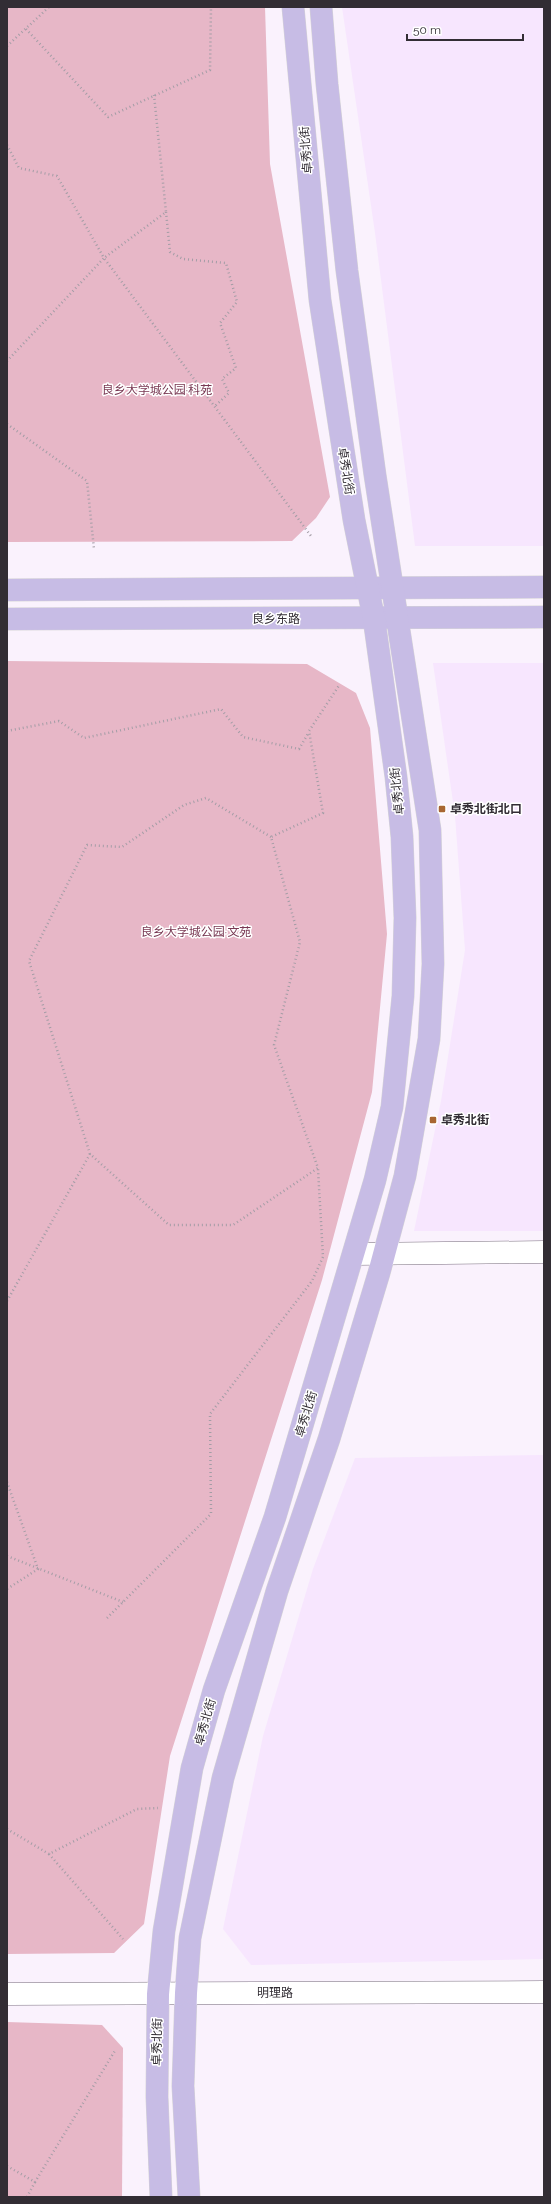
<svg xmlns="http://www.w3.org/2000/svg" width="551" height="2204" viewBox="0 0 551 2204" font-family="Raleway,'Noto Sans SC',sans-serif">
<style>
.built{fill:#f7e6fe}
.green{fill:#e7b7c7}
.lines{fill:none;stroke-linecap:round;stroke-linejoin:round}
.minor-casing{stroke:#796e7e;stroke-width:23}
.major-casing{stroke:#d6d5d6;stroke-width:23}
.path{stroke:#a49da6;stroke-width:2.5;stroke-dasharray:1 3;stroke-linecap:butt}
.minor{stroke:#fff;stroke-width:22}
.major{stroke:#c7bce5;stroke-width:22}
.poi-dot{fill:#a86632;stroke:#fff;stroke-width:1.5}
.labels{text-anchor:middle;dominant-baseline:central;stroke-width:3;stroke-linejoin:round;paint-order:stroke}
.street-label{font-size:12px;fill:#322d34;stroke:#fff}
.park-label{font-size:12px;fill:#783752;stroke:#fff}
.poi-label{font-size:12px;font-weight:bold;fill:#322d34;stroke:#fff;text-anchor:start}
</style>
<rect width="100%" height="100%" fill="#faf2fd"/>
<g class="built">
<path d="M342 7 544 8V546H415L375 233Z"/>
<path d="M433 663H544V1231H414L441 1101 465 950 455 816Z"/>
<path d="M544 1455V1959L251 1965 223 1929 263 1736 313 1569 355 1458Z"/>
</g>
<g class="green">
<path d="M7 7H265L270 164 330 497 316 518 292 541 7 542Z"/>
<path d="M7 661 307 664 356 693 370 728 387 934 372 1092 322 1280 170 1756 144 1924 114 1953 7 1954Z"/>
<path d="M7 2022 102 2025 123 2048 122 2197H7Z"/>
</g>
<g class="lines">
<g class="minor-casing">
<g id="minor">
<path d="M355 1254 544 1252"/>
<path d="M7 1994 544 1992"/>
</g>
</g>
<g class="major-casing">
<g id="major">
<path d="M7 590 544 587"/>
<path d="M7 619 544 617"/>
<path d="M161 2197 157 2097 158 1994 164 1931 192 1768 214 1690 275 1517 375 1180 392 1107 403 996 405 918 402 837 396 777 374 619 354 520 320 300 293 7"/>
<path d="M189 2197 183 2086 186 1993 190 1938 223 1778 277 1591 329 1439 379 1273 405 1176 429 1039 433 964 430 830 375 475 347 271 327 84 321 7"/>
</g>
</g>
<g class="path">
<path d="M26 29 108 117 210 70 211 7"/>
<path d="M7 46 49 7"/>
<path d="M154 95 166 212 104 258 311 536"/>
<path d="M7 145 19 168 57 176 104 258 7 361"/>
<path d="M166 212 170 252 183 259 226 263 237 302 220 323 236 368 222 379 229 393 214 407"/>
<path d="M7 424 87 481 94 549"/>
<path d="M7 731 59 721 84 738 221 709 243 737 299 749 309 732"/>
<path d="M271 837 206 798 184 805 122 847 87 845 29 961 90 1154 169 1225H233L318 1168 274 1045 300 942 271 837 323 813 309 731 340 684"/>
<path d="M7 1301 90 1154"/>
<path d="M7 1482 38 1569 7 1589"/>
<path d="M7 1556 123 1602"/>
<path d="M107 1618 211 1514 210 1414 312 1281 323 1257 318 1169"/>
<path d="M7 1829 49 1854 137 1809 158 1808"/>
<path d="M49 1854 123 1939"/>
<path d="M7 2166 35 2182 116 2049"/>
<path d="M27 2197 35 2182"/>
</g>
<use href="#minor" class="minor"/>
<use href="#major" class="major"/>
</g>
<g class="poi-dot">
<rect x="438" y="805" width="8" height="8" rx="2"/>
<rect x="429" y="1116" width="8" height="8" rx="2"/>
</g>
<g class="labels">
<g class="street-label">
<text transform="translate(306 150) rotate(-95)">卓秀北街</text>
<text transform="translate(346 471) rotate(81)">卓秀北街</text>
<text x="276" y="619">良乡东路</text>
<text transform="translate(397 791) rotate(-96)">卓秀北街</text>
<text transform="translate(306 1414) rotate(-73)">卓秀北街</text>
<text transform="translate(205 1722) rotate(-74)">卓秀北街</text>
<text x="275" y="1993">明理路</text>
<text transform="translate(157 2042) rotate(-89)">卓秀北街</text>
</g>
<g class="park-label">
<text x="157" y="390">良乡大学城公园·科苑</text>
<text x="196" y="932">良乡大学城公园·文苑</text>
</g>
<g class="poi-label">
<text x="450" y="809">卓秀北街北口</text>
<text x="441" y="1120">卓秀北街</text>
</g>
</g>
<rect width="551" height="2204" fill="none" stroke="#322d34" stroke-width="16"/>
<path d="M407 34v6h116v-6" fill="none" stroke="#322d34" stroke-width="2"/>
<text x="413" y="34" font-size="12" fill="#322d34" stroke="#ffffff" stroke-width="3" paint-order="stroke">50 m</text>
</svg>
